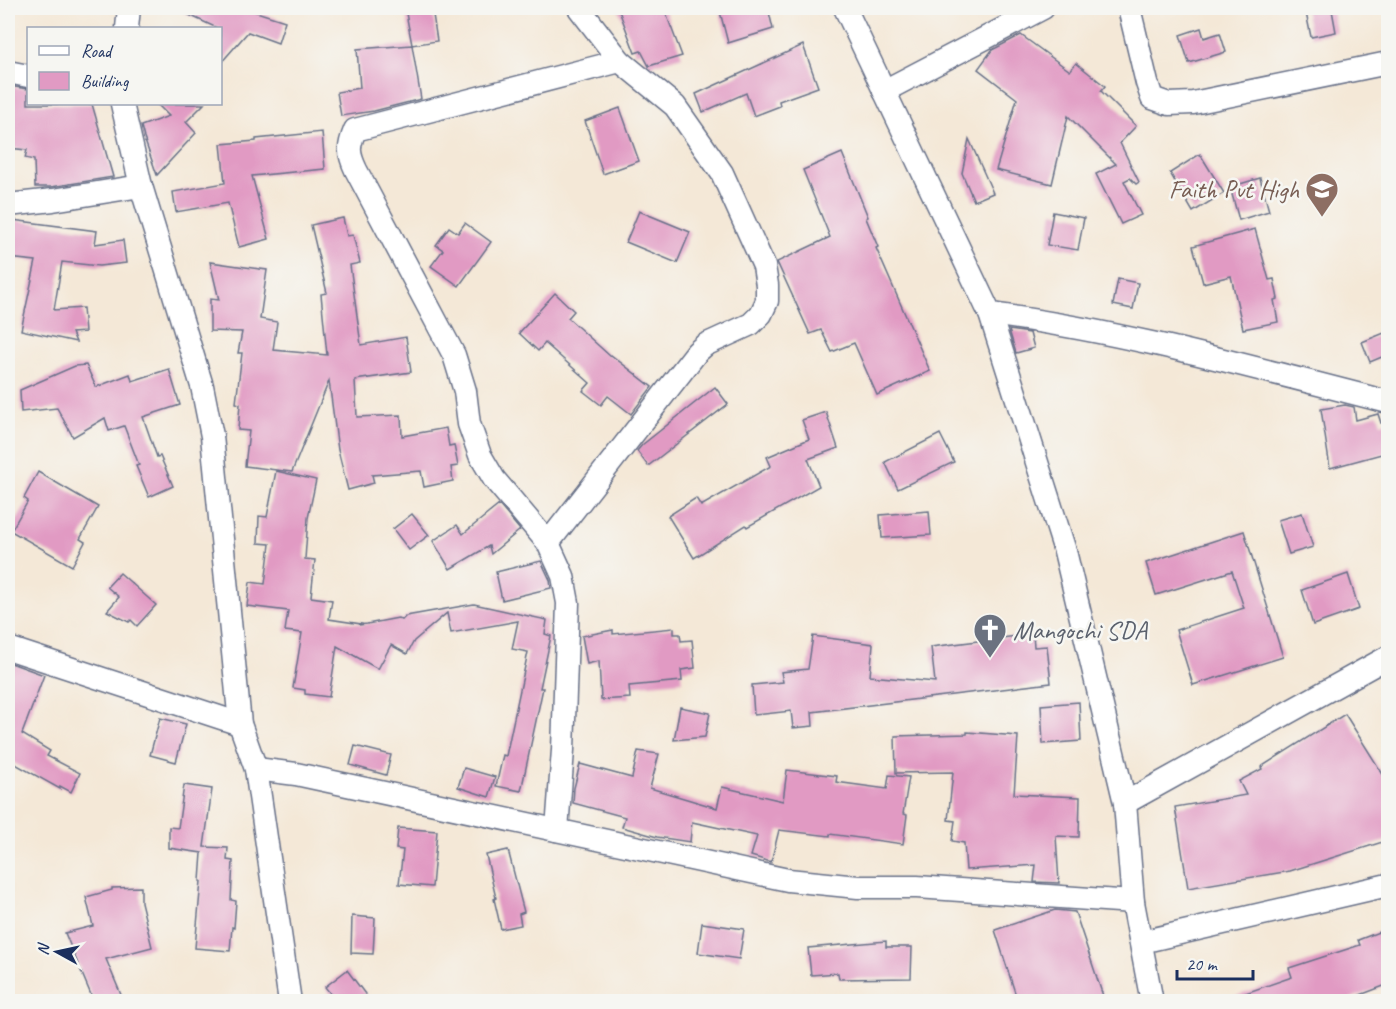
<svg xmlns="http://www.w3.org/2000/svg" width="1396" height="1009" viewBox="0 0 1396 1009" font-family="Caveat,sans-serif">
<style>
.building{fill:#e19ac3}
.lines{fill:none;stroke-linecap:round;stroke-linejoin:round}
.minor-casing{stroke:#677088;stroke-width:25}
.minor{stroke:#fff;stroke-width:22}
.labels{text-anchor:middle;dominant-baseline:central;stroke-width:5;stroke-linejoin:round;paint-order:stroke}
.education-label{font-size:26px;fill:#785e54;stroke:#f6f6f2;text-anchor:end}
.worship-label{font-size:26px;fill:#5b616d;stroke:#f6f6f2;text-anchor:start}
</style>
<rect width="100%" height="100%" fill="#f6f6f2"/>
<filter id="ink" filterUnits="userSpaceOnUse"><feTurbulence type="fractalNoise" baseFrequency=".0167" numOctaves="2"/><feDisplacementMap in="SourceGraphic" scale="12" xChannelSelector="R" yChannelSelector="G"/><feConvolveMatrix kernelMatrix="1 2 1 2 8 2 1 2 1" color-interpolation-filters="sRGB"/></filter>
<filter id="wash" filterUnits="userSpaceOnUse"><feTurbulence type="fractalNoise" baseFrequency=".008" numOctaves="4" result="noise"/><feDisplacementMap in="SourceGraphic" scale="24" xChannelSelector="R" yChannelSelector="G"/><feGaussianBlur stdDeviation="1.35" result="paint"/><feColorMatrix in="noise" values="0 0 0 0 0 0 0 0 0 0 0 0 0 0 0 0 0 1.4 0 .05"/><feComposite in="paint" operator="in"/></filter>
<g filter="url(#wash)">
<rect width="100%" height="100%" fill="#f4e8d7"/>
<g id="blocks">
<g class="building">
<path d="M174 8H244L285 21 278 43 248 32 220 64V28H217Z"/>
<path d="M405 8H432L437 41 412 45Z"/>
<path d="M618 8H664L682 56 649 66 641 51 635 53Z"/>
<path d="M719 8H768L773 29 728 43Z"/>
<path d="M1305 8H1326L1327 11 1332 10 1336 32 1311 37Z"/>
<path d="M1201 28 1204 38 1220 33 1226 52 1189 63 1180 35Z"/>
<path d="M1021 35 1070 71 1076 63 1105 86 1101 91 1136 126 1120 143 1139 182 1136 184 1130 178 1124 181 1141 215 1121 224 1096 174 1116 164 1068 116 1052 184 996 170 1017 99 978 69 992 50Z"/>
<path d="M412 45 421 99 374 111 341 116 337 92 360 88 357 49Z"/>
<path d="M803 45 818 87 779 101 780 106 754 116 746 93 703 112 696 94Z"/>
<path d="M8 86 28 89V104H92L113 177 51 187H35L34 160 25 158 27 150 8 148Z"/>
<path d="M157 104H204L186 122 196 133 157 175 144 138 141 126 169 116Z"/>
<path d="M620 108 639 161 603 174 585 121Z"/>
<path d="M322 132 325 169 252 176 269 239 239 247 228 203 176 212 173 192 225 183 221 144 256 141V139Z"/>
<path d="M969 139 993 193 974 201 962 173Z"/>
<path d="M842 153 868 217 866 218 878 247 876 248 930 371 877 395 854 343 832 352 821 330 810 334 777 262 830 237 803 170Z"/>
<path d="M1200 154 1224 193 1193 212 1170 173Z"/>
<path d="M1260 178 1269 211 1239 220 1230 187Z"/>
<path d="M639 211 690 232 677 263 626 242Z"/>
<path d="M1053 212 1084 218 1078 250 1047 245Z"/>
<path d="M343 218 347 236 353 235 360 263 350 265 361 345 406 337 411 372 355 380 357 417 401 415 402 436 446 428 449 446 454 445 458 466 451 467 453 481 424 487 421 471 372 475 374 483 348 490 338 450 329 381 292 472 245 466 249 431 238 430 240 404 236 403 242 353H238L242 332 210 331V299L219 300 210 262 267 270 260 319 277 322 273 350 327 355 321 294 327 293 311 225Z"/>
<path d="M12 220 97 231 95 244 123 240 126 263 99 266 62 262 54 310 83 308 85 332 72 333 76 342 21 330 36 261 8 258V247Z"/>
<path d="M465 223 491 242 459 286 431 266 443 250 436 245 449 227 458 233Z"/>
<path d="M1255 229 1269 280 1274 279 1278 299 1274 300 1278 322 1243 329 1231 276 1203 283 1193 246Z"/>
<path d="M1118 279 1138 283 1133 309 1113 305Z"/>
<path d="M555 293 574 311 568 318 610 356 611 355 652 387 631 414 608 396 601 405 583 391 590 383 545 343 538 351 519 333Z"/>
<path d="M1009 330 1030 333 1034 348 1016 353Z"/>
<path d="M1389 331V354L1370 362 1362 342Z"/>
<path d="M86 365 96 387 130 374 132 381 169 369 180 405 143 417 157 457 160 456 173 486 149 497 136 466 139 465 124 426 109 431 105 418 73 437 57 408 21 412 20 390 75 366Z"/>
<path d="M715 387 728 404 648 466 637 451 642 445Z"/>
<path d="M1345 405 1354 407 1356 420 1378 414 1381 423 1389 421V452L1330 468 1321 409Z"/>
<path d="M826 412 838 448 808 459 819 486 747 527 746 525 694 558 668 516 696 498 701 506 771 466 767 457 809 439 802 420Z"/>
<path d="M940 434 954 462 898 489 885 462Z"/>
<path d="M276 471 316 480 308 518 305 559 315 560 311 597 332 600 329 619 361 624 359 625 367 624 398 618 402 620 406 616 474 604 547 620 545 634 551 636 540 688H543L521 791 496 786 503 755 506 756 528 652 512 649 518 621 451 633 447 613 414 641 407 654 391 645 378 669 337 646 329 697 305 694V690L293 688 302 633 285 631 288 611 247 606 250 582 265 584 270 544 258 543 259 516 267 517Z"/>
<path d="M38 472 98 507 80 539 85 542 72 566 11 531 28 501 24 498Z"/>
<path d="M499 505 520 530 491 554 489 546 450 569 433 541 457 525 463 534Z"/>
<path d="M929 511 931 535 882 538 880 515Z"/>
<path d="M1302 513 1313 547 1289 554 1278 520Z"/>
<path d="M412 514 429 535 409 550 393 529Z"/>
<path d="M1244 531 1283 657 1193 685 1176 630 1244 608 1232 571 1156 595 1146 563Z"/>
<path d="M541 561 550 580 551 588 502 600 496 572Z"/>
<path d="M120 573 156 605 137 626 131 620 129 622 107 611 119 597 107 587Z"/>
<path d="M1348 574 1359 609 1313 625 1302 590Z"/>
<path d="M674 628V634H680L681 641 692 640 695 668 681 670 682 681 629 686 630 698 601 700 599 661 587 664 582 636 613 630V634Z"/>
<path d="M1033 634 1034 647 1047 646 1051 683 812 712 813 726 793 728 791 711 754 715 752 685 783 682 781 672 808 669 813 636 873 644 870 676 935 682 931 647Z"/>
<path d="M8 662 44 675 22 734 50 751 47 756 80 773 71 792 60 786V789L12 762 10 768 8 767Z"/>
<path d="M1079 702 1081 741 1043 744 1041 705Z"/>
<path d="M680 707 710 713 705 737 674 740Z"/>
<path d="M1345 714 1389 784V840L1290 871 1188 888 1175 807 1246 795 1239 781 1262 769 1261 767Z"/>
<path d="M160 718 186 724 176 762 150 755Z"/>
<path d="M967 732 1018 736 1014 794 1080 797 1079 837 1056 836 1059 883 1034 882 1036 865 966 870 964 843 952 841 955 821 948 820 953 772 896 773 895 736 967 734Z"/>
<path d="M355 746 391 755 386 775 350 765Z"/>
<path d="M638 751 659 754 650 788 717 808 722 787 783 801 787 770 837 776 836 782 887 789 889 775 909 777 903 814 907 815 903 844 830 834V836L779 830 771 862 751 856 757 836 692 822 690 842 657 837 622 827 625 817 573 803 574 788 580 764 632 778Z"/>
<path d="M464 768 495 777 489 797 458 787Z"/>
<path d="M184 785 212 789 204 847 228 848 227 860 233 861 231 900 236 901 234 928 232 927 230 951 195 948 201 881H200L202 853 169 848V827L178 828Z"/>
<path d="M398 828 437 831 432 887 399 884 403 850 396 849Z"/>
<path d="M508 850 524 912 519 914 521 925 501 929 494 899 496 898 486 855Z"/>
<path d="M141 887V902L152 947 106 959 124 1002H94L65 933 93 926 86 897 112 890V888Z"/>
<path d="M1055 910 1075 912 1105 1002H1018L995 930Z"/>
<path d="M352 916 375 918 373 954 351 953Z"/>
<path d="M702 923 744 929 739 959 698 953Z"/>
<path d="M1389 928V984L1342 1002H1231V998L1292 977 1289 968 1360 945 1358 940Z"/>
<path d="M886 941V947H912L911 978 839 979 838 973 811 975 808 948Z"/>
<path d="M347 970 371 1002H337L325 987Z"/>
</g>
</g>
</g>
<g filter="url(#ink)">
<use href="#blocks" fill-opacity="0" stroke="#677088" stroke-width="1.5"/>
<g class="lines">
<g class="minor-casing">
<g id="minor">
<path d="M845 8 990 314 1065 551 1125 803 1133 902 1152 1002"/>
<path d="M1129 8 1147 83 1152 98 1169 104 1193 103 1388 63"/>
<path d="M127 28 129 8"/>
<path d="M8 72 28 76"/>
<path d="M884 91 1043 8"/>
<path d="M122 104 141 186 202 386 212 436 240 724 256 769 290 1002"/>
<path d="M8 205 53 200 141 186"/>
<path d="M990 314C1125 331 1257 369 1388 402"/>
<path d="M548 543 697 352 705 345 751 324 761 314 767 301V285L764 266 722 173 675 106 620 61 579 8"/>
<path d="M8 648 240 724"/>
<path d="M256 769 296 774 788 880 858 887H917L1133 902"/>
<path d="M1125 803 1388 657"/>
<path d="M557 830 563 750 568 603 563 576 548 543 494 479 480 455 469 424 465 391 454 355 356 170C348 153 348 147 355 130L620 61"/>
<path d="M1141 942 1388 885"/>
</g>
</g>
<use href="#minor" class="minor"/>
</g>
</g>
<defs>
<g id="school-pin" transform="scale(1.725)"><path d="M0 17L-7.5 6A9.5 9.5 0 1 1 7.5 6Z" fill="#8d6e63" stroke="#f6f6f2"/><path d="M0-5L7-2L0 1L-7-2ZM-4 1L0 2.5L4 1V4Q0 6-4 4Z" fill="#fff"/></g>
<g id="church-pin" transform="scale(1.725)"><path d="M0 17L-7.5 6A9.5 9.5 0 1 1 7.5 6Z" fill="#6b7280" stroke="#f6f6f2"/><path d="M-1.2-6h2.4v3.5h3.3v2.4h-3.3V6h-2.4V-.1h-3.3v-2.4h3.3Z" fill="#fff"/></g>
</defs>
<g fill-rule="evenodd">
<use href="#school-pin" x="1322" y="189"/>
<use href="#church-pin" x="990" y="630"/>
</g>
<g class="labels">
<g class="education-label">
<text x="1299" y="189">Faith Pvt High</text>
</g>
<g class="worship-label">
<text x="1013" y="630">Mangochi SDA</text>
</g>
</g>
<rect width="1396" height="1009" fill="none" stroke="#f6f6f2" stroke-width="30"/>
<rect x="27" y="27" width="195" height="78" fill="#f6f6f2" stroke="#9ea6b7" stroke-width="1.5"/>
<rect x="39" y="46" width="30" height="9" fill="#ffffff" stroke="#9ea6b7" stroke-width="1.5"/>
<text x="81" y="57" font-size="18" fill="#1b2f5e">Road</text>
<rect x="39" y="72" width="30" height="18" fill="#e19ac3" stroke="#9ea6b7" stroke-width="1.5"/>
<text x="81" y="87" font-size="18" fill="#1b2f5e">Building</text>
<g transform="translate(57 952) rotate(278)" stroke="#f6f6f2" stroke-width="4.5" paint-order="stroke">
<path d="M0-4.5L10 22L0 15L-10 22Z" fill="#1b2f5e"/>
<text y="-9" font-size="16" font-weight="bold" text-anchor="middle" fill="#1b2f5e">N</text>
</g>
<path d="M1177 970v9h76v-9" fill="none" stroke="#1b2f5e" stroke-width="3"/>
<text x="1186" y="970" font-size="18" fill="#1b2f5e" stroke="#f6f6f2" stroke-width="4.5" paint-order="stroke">20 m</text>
</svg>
